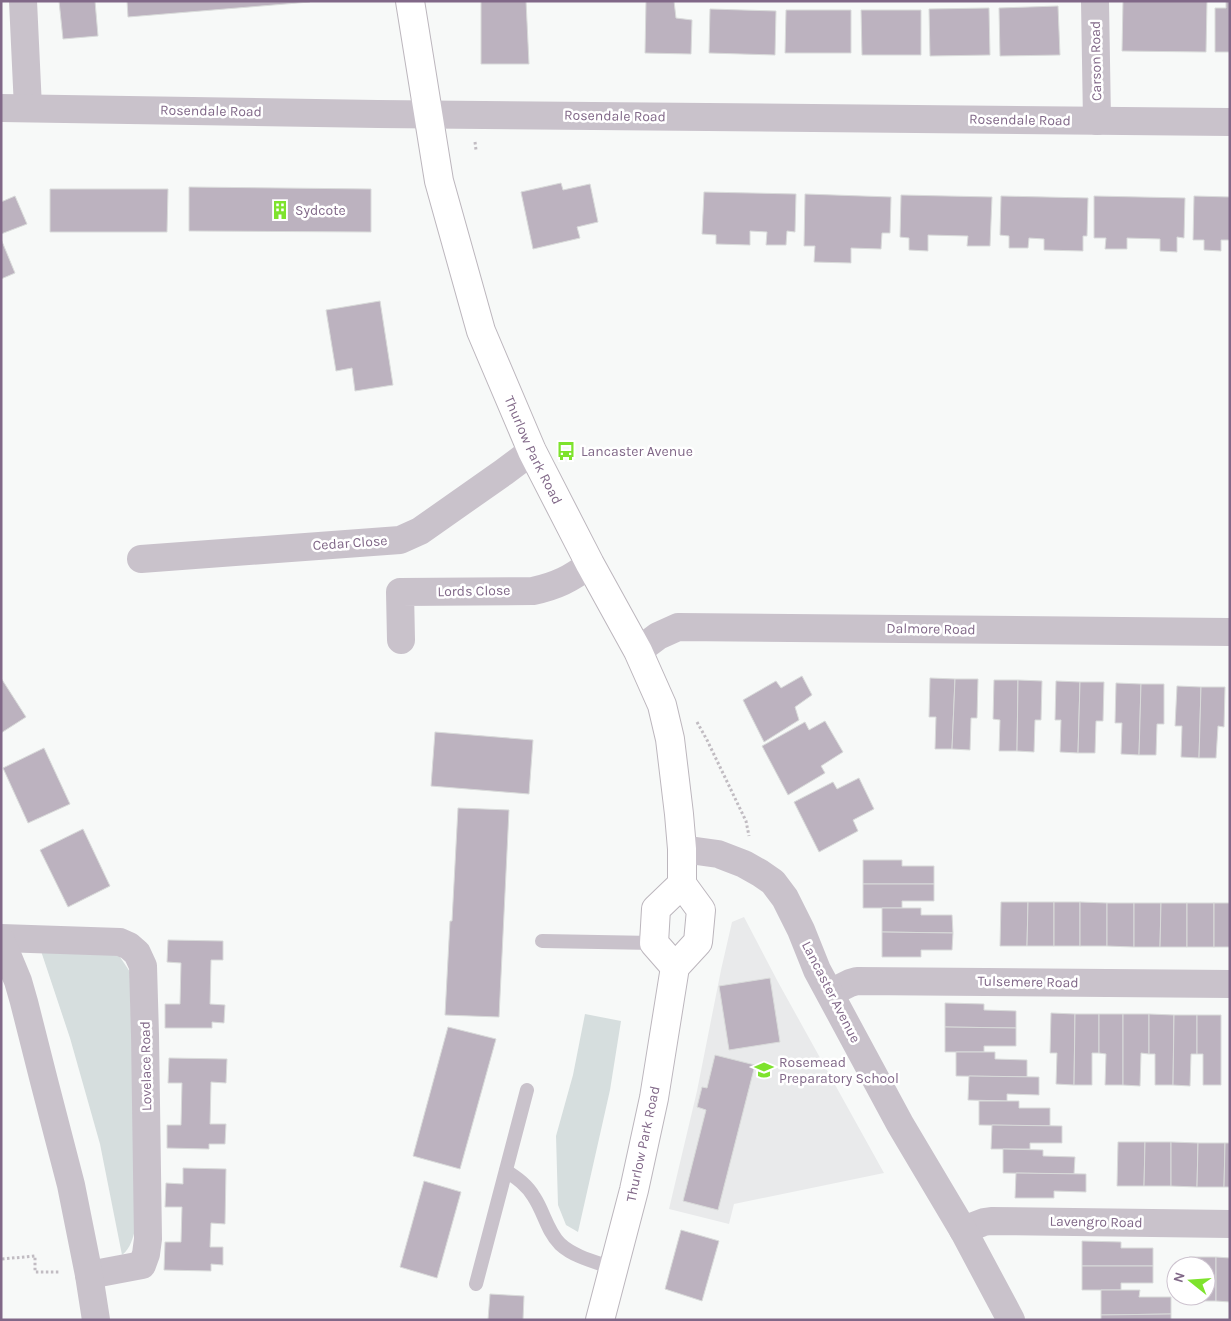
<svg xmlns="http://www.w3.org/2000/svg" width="1231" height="1321" viewBox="0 0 1231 1321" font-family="Karla,sans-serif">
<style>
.built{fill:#e9eaeb}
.green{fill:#d6dede}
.building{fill:#bcb2bf;stroke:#d9dbda}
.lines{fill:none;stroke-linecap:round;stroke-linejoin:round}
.trunk-casing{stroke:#bcb6bd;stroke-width:30}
.path{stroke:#c1bcc2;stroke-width:3;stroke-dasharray:2.5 2.5;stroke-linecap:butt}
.service{stroke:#c9c2cb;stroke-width:14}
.minor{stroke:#c9c2cb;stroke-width:28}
.tertiary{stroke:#c9c2cb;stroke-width:28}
.trunk{stroke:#fff;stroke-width:28}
.labels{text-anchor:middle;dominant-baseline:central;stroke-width:5;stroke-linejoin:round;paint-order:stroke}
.street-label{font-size:14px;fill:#816888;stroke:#fff}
.poi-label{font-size:14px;fill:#816888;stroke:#fff;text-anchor:start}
</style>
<rect width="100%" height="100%" fill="#f7f9f8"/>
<path class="built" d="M744 917 778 982 884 1173 734 1204 729 1224 669 1209 697 1091 721 970 732 922Z"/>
<g class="green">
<path d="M40 948 118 954 130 972 136 1226C133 1237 131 1248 122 1255L100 1144 70 1038Z"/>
<path d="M585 1014 621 1021 610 1090 578 1232 566 1225 558 1205 556 1136 573 1075Z"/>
</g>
<g class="building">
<path d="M59 1H95L98 36 63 39Z"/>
<path d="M127 1H310V2L128 17Z"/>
<path d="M481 1H526L529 64H481Z"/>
<path d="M646 1H674L676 18 692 20 691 54 645 53Z"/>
<path d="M1123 1H1207L1206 52 1122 51Z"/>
<path d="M1226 1H1230V52H1215V8H1226Z"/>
<path d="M1058 6 1060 55 1000 56 999 8Z"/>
<path d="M989 8 990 55 930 56 929 9Z"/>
<path d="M710 9 776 11 775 55 709 53Z"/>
<path d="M786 10H851V53H785Z"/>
<path d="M861 10H921V55H862Z"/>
<path d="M561 183 563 190 590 184 598 222 577 227 580 238 533 249 521 192Z"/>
<path d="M189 187 371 189V232L189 231Z"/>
<path d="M50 189H168L167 232H50Z"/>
<path d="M704 192 796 194 795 232 787 231 786 245H766L767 232 750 231V245L716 244V235L702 234Z"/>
<path d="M805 194 891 197 890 233H882L881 249 851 248V263L814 262 815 246H804Z"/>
<path d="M901 195 992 197 990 246H967L968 236 928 235V251L909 250V238L900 237Z"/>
<path d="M15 196 27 224 1 234V202Z"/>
<path d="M1001 196 1088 198 1087 236H1083V251L1044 250V239L1029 238 1028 248H1009V236L1000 235Z"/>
<path d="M1094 196 1185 198 1184 238 1177 237V252L1160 251V239L1127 238V249H1105L1106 238H1094Z"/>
<path d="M1194 196 1230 197V240H1221V251L1204 250V240H1193Z"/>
<path d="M1 239 15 273 1 279Z"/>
<path d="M380 301 393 385 355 391 352 368 336 371 326 310Z"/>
<path d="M802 676 812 695 795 707 799 720 764 742 743 700 776 681 781 688Z"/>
<path d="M1 678 26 717 1 733Z"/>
<path d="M930 678 955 679 952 749H935L936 717H929Z"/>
<path d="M955 679H978L977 718H971L970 750 952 749Z"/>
<path d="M994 680H1018L1017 751H999L1000 720 993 719Z"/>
<path d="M1018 680 1042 681 1041 720H1035L1034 752 1017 751Z"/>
<path d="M1056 681 1080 682 1078 753 1060 752 1061 720H1055Z"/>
<path d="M1080 682H1104L1103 721H1096L1095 753H1078Z"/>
<path d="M1116 683 1141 684 1139 755 1121 754 1122 723H1115Z"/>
<path d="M1141 684H1164V724H1157L1156 755H1139Z"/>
<path d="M1177 686 1201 687 1199 758 1181 757 1182 726H1175Z"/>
<path d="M1201 687H1225L1224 727 1218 726 1216 758H1199Z"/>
<path d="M825 721 843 752 821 766 825 773 788 795 762 746 805 722 809 730Z"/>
<path d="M435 732 533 740 529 794 431 786Z"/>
<path d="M44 748 70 804 28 823 3 768Z"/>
<path d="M859 778 874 809 853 820 858 831 819 852 794 802 833 782 837 789Z"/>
<path d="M458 808 509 810 499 1017 445 1015 450 921H452Z"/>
<path d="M83 829 110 886 68 907 40 850Z"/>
<path d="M863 860H902V866H934V884H863Z"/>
<path d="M863 884H934V901H902V908H863Z"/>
<path d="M1001 902H1028L1027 946H1000Z"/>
<path d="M1028 902H1054V946H1027Z"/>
<rect x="1054" y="902" width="26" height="44"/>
<path d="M1080 902 1107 903V946H1080Z"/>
<path d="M1107 903H1134V947L1107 946Z"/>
<path d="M1134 903H1161L1160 947H1134Z"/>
<path d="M1161 903H1187V947H1160Z"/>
<rect x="1187" y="903" width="27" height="44"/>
<rect x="1214" y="903" width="16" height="44"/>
<path d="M882 908H921V915H952L953 933 882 932Z"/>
<path d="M882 932 953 933 952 950H921V957H882Z"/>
<path d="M168 940 223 941V960H211L210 1004 225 1005 224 1023 212 1022V1028H165V1004H180L181 963 167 962Z"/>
<path d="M770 978 780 1042 729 1050 719 986Z"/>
<path d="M945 1003 984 1004V1010L1016 1011V1028L945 1027Z"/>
<path d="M1051 1013 1075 1014 1074 1085 1056 1084 1057 1053H1050Z"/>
<path d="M1075 1014H1099V1053H1092V1085H1074Z"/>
<path d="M1099 1014H1123V1085H1105L1106 1054 1099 1053Z"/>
<path d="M1123 1014H1149V1054L1141 1053 1140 1086 1123 1085Z"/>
<path d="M1149 1014 1174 1015 1173 1085H1155V1054H1149Z"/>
<path d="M1174 1015H1197V1054H1191L1190 1086 1173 1085Z"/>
<path d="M1197 1015H1221V1085H1203V1054H1197Z"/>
<path d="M448 1027 496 1039 460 1169 413 1156Z"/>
<path d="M945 1027 1016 1028V1046H984V1052H945Z"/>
<path d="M956 1052H995V1059L1027 1060V1077L956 1076Z"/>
<path d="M715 1055 755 1065 718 1210 683 1201 706 1110 697 1107 702 1087 707 1088Z"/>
<path d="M169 1058 227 1059 226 1083 211 1082 210 1124H226L225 1144H209V1149L167 1148V1125H181L182 1083H168Z"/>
<path d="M969 1076 1039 1077V1095L1007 1094V1101L968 1100Z"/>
<path d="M979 1101H1019V1108H1050V1126L979 1125Z"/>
<path d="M992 1125 1062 1126V1143H1030V1149H991Z"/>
<path d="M1118 1142H1145L1144 1186H1117Z"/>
<path d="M1145 1142H1171V1186H1144Z"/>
<path d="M1171 1142 1198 1143 1197 1187 1171 1186Z"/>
<path d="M1198 1143H1225L1224 1187H1197Z"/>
<path d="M1225 1143H1230V1187H1224Z"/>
<path d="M1003 1149 1043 1150V1156L1075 1157 1074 1174 1003 1173Z"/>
<path d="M183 1168 226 1169 225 1224 211 1223 210 1247H223V1265L211 1264V1271L164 1270 165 1242H181L182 1207H165L166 1183 183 1184Z"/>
<path d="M1016 1173 1086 1174V1192L1054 1191V1198H1015Z"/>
<path d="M424 1181 461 1192 437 1278 400 1267Z"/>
<path d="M681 1230 719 1241 702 1301 665 1289Z"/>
<path d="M1082 1241 1121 1242V1248H1153V1266H1082Z"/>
<path d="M1189 1257H1216V1301H1189V1296H1206V1266H1189Z"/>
<path d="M1216 1257 1230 1258V1302L1216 1301Z"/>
<path d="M1082 1266H1153V1283H1121V1290H1082Z"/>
<path d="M1101 1290H1140L1139 1297H1171V1314L1101 1315Z"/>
<path d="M490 1294 524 1296 523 1320H488Z"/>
<path d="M1171 1314V1320H1101V1315Z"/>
</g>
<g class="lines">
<g class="trunk-casing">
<g id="trunk">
<path id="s1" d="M410 1 439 181 481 331 532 451 590 564 638 651 662 705 670 739 679 814 682 849V884L701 910 698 942 675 967 654 1098 634 1190 600 1320"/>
<path d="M675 967 654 943 656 909 682 884"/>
</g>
</g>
<g class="path">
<path d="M475 142 476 150"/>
<path d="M697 722 707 740 746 821 749 836"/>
<path d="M2 1259 35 1256V1272H59"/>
</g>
<g class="service">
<path d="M542 941 654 943"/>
<path d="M506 1171C517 1178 527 1185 534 1197 544 1212 547 1231 560 1244 574 1257 596 1262 613 1268"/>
<path d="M476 1284 527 1090"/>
</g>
<g class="minor">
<path d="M23 1 28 108"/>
<path d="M1095 1 1097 121"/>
<path d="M141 559 400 540 420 531 504 472 532 451"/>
<path d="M401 640 400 592 533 591C556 586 571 579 590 564"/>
<path d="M638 651 658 636 678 627 1230 632"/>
<path d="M1 938 120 942 129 946 137 953 143 966 145 1035 148 1239 146 1254 142 1265 89 1275"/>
<path d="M830 993 850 983 857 981 1230 984"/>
<path d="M963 1230 984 1222 991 1221 1230 1224"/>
</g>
<g class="tertiary">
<path d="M1 108 378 114 1230 122"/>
<path d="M682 849 718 854 744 864 760 873 773 882 785 898 801 930 817 970 900 1124 963 1230 1011 1320"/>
<path d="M1 940 18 981 24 1002 44 1081 71 1185 89 1275 96 1320"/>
</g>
<use href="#trunk" class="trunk"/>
</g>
<defs>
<g id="building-bare" transform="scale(1.5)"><path d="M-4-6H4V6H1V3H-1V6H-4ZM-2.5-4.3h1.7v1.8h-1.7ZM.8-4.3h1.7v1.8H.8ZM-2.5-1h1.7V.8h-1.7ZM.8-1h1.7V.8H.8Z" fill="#7ee32d" stroke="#fff" stroke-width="2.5" paint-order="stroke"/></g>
<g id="bus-bare" transform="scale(1.5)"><path d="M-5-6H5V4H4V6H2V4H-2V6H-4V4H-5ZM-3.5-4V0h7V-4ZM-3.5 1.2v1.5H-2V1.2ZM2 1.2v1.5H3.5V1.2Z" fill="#7ee32d" stroke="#fff" stroke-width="2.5" paint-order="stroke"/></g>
<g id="school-bare" transform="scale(1.5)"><path d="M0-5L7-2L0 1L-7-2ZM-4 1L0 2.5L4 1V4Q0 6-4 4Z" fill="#7ee32d" stroke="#fff" stroke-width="2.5" paint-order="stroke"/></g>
</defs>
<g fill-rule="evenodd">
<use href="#building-bare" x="280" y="210"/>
<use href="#bus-bare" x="566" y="451"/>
<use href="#school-bare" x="764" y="1070"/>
</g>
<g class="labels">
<g class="street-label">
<text transform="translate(1096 61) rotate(-91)">Carson Road</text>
<text transform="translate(211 111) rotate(1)">Rosendale Road</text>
<text transform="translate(615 116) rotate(1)">Rosendale Road</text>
<text transform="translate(1020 120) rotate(1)">Rosendale Road</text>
<text stroke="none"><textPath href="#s1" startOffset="468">Thurlow Park Road</textPath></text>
<text transform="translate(350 543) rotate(-4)">Cedar Close</text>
<text transform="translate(474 591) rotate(-1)">Lords Close</text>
<text transform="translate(931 629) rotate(1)">Dalmore Road</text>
<text transform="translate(1028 982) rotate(1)">Tulsemere Road</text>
<text transform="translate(831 992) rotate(63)">Lancaster Avenue</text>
<text transform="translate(146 1066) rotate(-91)">Lovelace Road</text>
<text transform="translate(643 1144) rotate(-78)">Thurlow Park Road</text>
<text transform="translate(1096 1222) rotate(1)">Lavengro Road</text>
</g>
<g class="poi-label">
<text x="295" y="210">Sydcote</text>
<text x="581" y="451">Lancaster Avenue</text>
<text x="779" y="1062">Rosemead<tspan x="779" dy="16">Preparatory School</tspan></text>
</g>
</g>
<rect width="1231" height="1321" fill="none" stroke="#816888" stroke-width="5"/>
<g transform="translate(1191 1281) rotate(287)"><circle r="24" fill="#ffffff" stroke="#cdc3cf"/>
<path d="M0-4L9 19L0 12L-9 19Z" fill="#7ee32d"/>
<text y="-8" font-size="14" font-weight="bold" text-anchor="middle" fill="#816888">N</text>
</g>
</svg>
